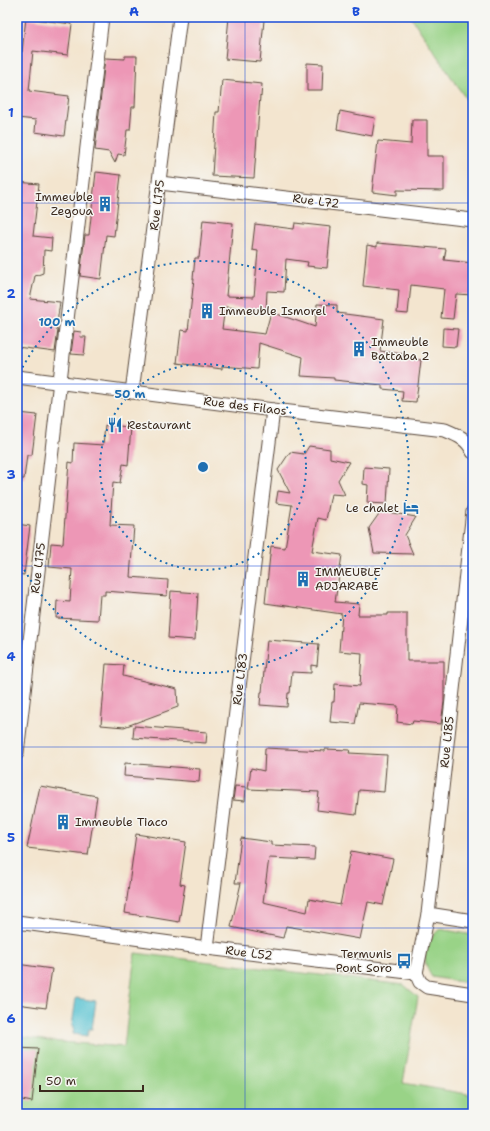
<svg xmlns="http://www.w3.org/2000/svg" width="490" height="1131" viewBox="0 0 490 1131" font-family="'Shantell Sans',sans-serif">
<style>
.green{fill:#99d387;stroke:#6a7e52}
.water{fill:#58c2d2;stroke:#4a7678}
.building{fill:#ed97b6}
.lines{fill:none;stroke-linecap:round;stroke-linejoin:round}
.minor-casing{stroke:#574639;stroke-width:15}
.minor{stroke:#fff;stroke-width:13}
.grid{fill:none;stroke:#1d4ed8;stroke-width:1;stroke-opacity:0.55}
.ring{fill:none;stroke:#1f6fb2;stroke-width:2;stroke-dasharray:2 4}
.labels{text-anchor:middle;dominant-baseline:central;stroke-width:3;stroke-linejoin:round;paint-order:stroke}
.poi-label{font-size:12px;fill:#3b2a1e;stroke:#f6f6f2;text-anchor:start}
.street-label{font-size:12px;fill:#3b2a1e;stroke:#f6f6f2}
.centre{fill:#1f6fb2;stroke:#f6f6f2;stroke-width:2}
.ring-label{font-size:12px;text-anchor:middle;font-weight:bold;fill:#1f6fb2;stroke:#f6f6f2;stroke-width:3;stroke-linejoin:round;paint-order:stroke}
.neatline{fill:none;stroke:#1d4ed8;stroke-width:1.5}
.grid-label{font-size:13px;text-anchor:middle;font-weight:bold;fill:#1d4ed8}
</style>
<rect width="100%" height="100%" fill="#f6f6f2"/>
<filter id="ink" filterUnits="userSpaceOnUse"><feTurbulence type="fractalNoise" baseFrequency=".025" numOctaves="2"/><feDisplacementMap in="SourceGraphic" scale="8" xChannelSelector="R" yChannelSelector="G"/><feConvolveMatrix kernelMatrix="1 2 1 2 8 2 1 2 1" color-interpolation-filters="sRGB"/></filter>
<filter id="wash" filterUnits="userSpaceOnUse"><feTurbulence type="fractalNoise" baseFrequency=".012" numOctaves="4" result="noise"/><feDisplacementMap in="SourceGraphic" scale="16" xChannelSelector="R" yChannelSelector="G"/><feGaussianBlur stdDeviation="0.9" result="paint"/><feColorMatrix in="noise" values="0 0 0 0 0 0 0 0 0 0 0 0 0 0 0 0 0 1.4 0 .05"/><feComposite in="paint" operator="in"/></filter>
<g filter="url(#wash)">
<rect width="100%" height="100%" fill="#f3e5cf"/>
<g class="green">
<path d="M411 17H473V109L472 108Z"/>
<path d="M440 929 473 935V984L432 977C420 959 424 942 440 929Z"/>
<path d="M135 953 404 985 418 997 403 1083 473 1095 471 1114H17V1036L49 1041 124 1047Z"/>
</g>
<path class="water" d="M76 998 96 1001 92 1029H89L87 1036 73 1034 74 1026H72Z"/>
<g id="blocks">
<g class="building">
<path d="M229 17 264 20 260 62 225 59Z"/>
<path d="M26 18 72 24 68 55 33 51 29 91 69 96 64 136 35 132 36 120 17 118V51L22 52Z"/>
<path d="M125 56H137L135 107H132L130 130H127L124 155 118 154 115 163 109 152 95 150 105 58 125 59Z"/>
<path d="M307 63 323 64 322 90H307Z"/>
<path d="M222 80 262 84 261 97 260 96 254 178 212 176 216 112H219Z"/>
<path d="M340 111 375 118 372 136 337 129Z"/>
<path d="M412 120H427V156H444V191L397 190V195L372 192 378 141 411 144Z"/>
<path d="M96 172 121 175 114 236 106 235 101 279 80 276 85 235H89Z"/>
<path d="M17 182 39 184 33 236 52 238 51 251 44 250 43 273 35 276 30 299 60 302 56 330H58L55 352 17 347V308L19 291H17Z"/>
<path d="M203 220 233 223 226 296 254 297 258 251 252 250 255 224 294 229 295 223 331 227 327 268 307 266 308 262 286 259 284 292 267 291 266 310 225 307 222 329 265 334 271 312 315 327 317 304 337 305V313L384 319 380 351 403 354V358L421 360 416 402 402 401 403 391 382 389V385L334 380V378L301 376 303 357 259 343 257 369 222 366V369L177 363 181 330 188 331 194 279H193L195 258H199Z"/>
<path d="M377 243 446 249 444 260 473 263V295L456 294 453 319 441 318 444 289 411 285 408 314 397 313 399 290 363 286 367 245 377 247Z"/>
<path d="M443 328 458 329 456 347 442 346Z"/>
<path d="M74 331 81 332 80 337H86L84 355 71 354Z"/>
<path d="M19 413 37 415 32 455H27L24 479H17V428Z"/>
<path d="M105 425 131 427 128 465 123 464 120 483 113 482 110 525 134 526 130 577 168 580 167 596 105 591V595H100L98 620 56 618 57 601 70 602 72 569 49 567 51 543 63 544 69 462 73 463 74 443 103 445Z"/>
<path d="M309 446 330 449V458L349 462 338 480 345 495 331 494 326 520 318 518 312 551 342 555 335 602 359 604 358 615H388V613H407V661H444V702L441 724 413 721 412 724 397 722 398 706 359 703 355 724 330 722 332 702H334L335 684 360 686 362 653 339 651 342 614 265 603 271 546 285 548 292 505 276 503 278 491 290 493 278 470 290 452 304 454Z"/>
<path d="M364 467 389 469 387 504 367 503 368 485 363 484Z"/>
<path d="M381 511 416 517 405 535 413 554 374 553 369 528Z"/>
<path d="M17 524 30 526 24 575 17 574Z"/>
<path d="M171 591 198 593 195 640 168 638Z"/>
<path d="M267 640 319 644 317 666 311 665V673L292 672 290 693H288L287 707 260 705 261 692H262Z"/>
<path d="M106 664 124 665 123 676 177 689 178 707 124 727 101 725Z"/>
<path d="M134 726 207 732 206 743 133 738Z"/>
<path d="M265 748 325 751V749L350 750 349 753 387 755 384 792 359 790 356 815 317 810 319 792 248 789 251 768 264 771Z"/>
<path d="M125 763 200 769 199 782 124 776Z"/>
<path d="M40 786 97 796 88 855 27 848Z"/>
<path d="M235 786 246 787 245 801 233 800Z"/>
<path d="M136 834 186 842 180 884 185 885 179 922 125 913Z"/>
<path d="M241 838 271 842V845L315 847 314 860 269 858 263 902 307 912 309 899 340 905 351 851 393 859 383 905 368 902 360 939 286 926 283 938 231 927 241 883H235Z"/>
<path d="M17 964 52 969 46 1008 17 1004Z"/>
<path d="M17 1048 38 1049 32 1102 17 1099Z"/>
</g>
</g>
</g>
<g filter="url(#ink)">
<use href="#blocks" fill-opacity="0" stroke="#574639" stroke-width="1"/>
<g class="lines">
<g class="minor-casing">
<g id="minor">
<path d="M160 183 472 220"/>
<path d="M17 377 273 410 445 430C457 435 468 439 473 452"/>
<path d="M132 392 180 17"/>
<path d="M17 753 102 17"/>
<path d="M428 914 473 921"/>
<path d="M17 922 207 948 416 973"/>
<path d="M207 948 273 410"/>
<path d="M416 973 428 914 473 511"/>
<path d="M416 973 420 982 427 987 473 994"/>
</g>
</g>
<use href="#minor" class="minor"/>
</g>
</g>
<path class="grid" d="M245 17V1114M17 203H473M17 384H473M17 566H473M17 747H473M17 928H473"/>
<g class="ring">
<circle cx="203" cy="467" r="103"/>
<path d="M17 378A206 206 0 1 1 17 556"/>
</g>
<defs>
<g id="building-bare" transform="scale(1.2)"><path d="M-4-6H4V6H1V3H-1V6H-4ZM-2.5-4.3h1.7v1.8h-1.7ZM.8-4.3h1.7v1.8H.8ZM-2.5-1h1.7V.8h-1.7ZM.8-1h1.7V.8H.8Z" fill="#1f6fb2" stroke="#f6f6f2" stroke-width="2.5" paint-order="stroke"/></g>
<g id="restaurant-bare" transform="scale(1.2)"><path d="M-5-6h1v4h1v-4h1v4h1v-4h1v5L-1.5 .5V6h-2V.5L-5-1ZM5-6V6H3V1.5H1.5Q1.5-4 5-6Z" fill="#1f6fb2" stroke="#f6f6f2" stroke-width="2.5" paint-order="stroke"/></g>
<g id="hotel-bare" transform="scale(1.2)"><path d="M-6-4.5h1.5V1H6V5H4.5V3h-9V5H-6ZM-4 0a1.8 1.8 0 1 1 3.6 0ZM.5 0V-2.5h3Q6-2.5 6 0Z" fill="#1f6fb2" stroke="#f6f6f2" stroke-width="2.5" paint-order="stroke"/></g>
<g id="bus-bare" transform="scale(1.2)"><path d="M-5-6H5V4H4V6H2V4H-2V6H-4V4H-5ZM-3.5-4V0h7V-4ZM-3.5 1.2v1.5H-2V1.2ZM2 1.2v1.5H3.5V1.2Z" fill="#1f6fb2" stroke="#f6f6f2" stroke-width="2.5" paint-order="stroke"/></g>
</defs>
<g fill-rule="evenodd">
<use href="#building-bare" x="105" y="204"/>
<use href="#building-bare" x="207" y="311"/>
<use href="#building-bare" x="359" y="349"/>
<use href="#restaurant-bare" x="115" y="425"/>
<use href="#hotel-bare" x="411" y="508"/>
<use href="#building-bare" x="303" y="579"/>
<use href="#building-bare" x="63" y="822"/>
<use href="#bus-bare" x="404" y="961"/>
</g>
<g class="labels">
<g class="poi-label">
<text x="93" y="197" text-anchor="end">Immeuble<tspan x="93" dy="14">Zegoua</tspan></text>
<text x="219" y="311">Immeuble Ismorel</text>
<text x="371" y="342">Immeuble<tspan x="371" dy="14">Battaba 2</tspan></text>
<text x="127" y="425">Restaurant</text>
<text x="399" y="508" text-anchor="end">Le chalet</text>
<text x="315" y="572">IMMEUBLE<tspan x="315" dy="14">ADJARABE</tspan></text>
<text x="75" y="822">Immeuble Tiaco</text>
<text x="392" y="954" text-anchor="end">Termunis<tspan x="392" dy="14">Pont Soro</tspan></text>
</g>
<g class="street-label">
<text transform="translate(316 201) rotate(7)">Rue L72</text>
<text transform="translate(157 205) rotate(-83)">Rue L175</text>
<text transform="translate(245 406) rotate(7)">Rue des Filaos</text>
<text transform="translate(38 568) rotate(-83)">Rue L175</text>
<text transform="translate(240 679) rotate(-83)">Rue L183</text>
<text transform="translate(447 742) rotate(-84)">Rue L185</text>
<text transform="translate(249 953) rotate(7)">Rue L52</text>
</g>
</g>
<circle cx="203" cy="467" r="6" class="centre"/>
<g class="ring-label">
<text x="57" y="326">100 m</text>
<text x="130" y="398">50 m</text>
</g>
<rect width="490" height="1131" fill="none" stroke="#f6f6f2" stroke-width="44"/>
<path d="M40 1085v6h103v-6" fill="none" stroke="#3b2a1e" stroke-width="2"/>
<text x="46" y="1085" font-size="12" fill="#3b2a1e" stroke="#f6f6f2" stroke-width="3" paint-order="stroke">50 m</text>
<rect x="22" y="22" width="446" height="1087" class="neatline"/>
<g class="grid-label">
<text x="134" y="16">A</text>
<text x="356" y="16">B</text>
<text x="11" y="117">1</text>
<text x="11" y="298">2</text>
<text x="11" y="479">3</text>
<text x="11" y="661">4</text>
<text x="11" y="842">5</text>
<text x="11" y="1023">6</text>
</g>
</svg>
